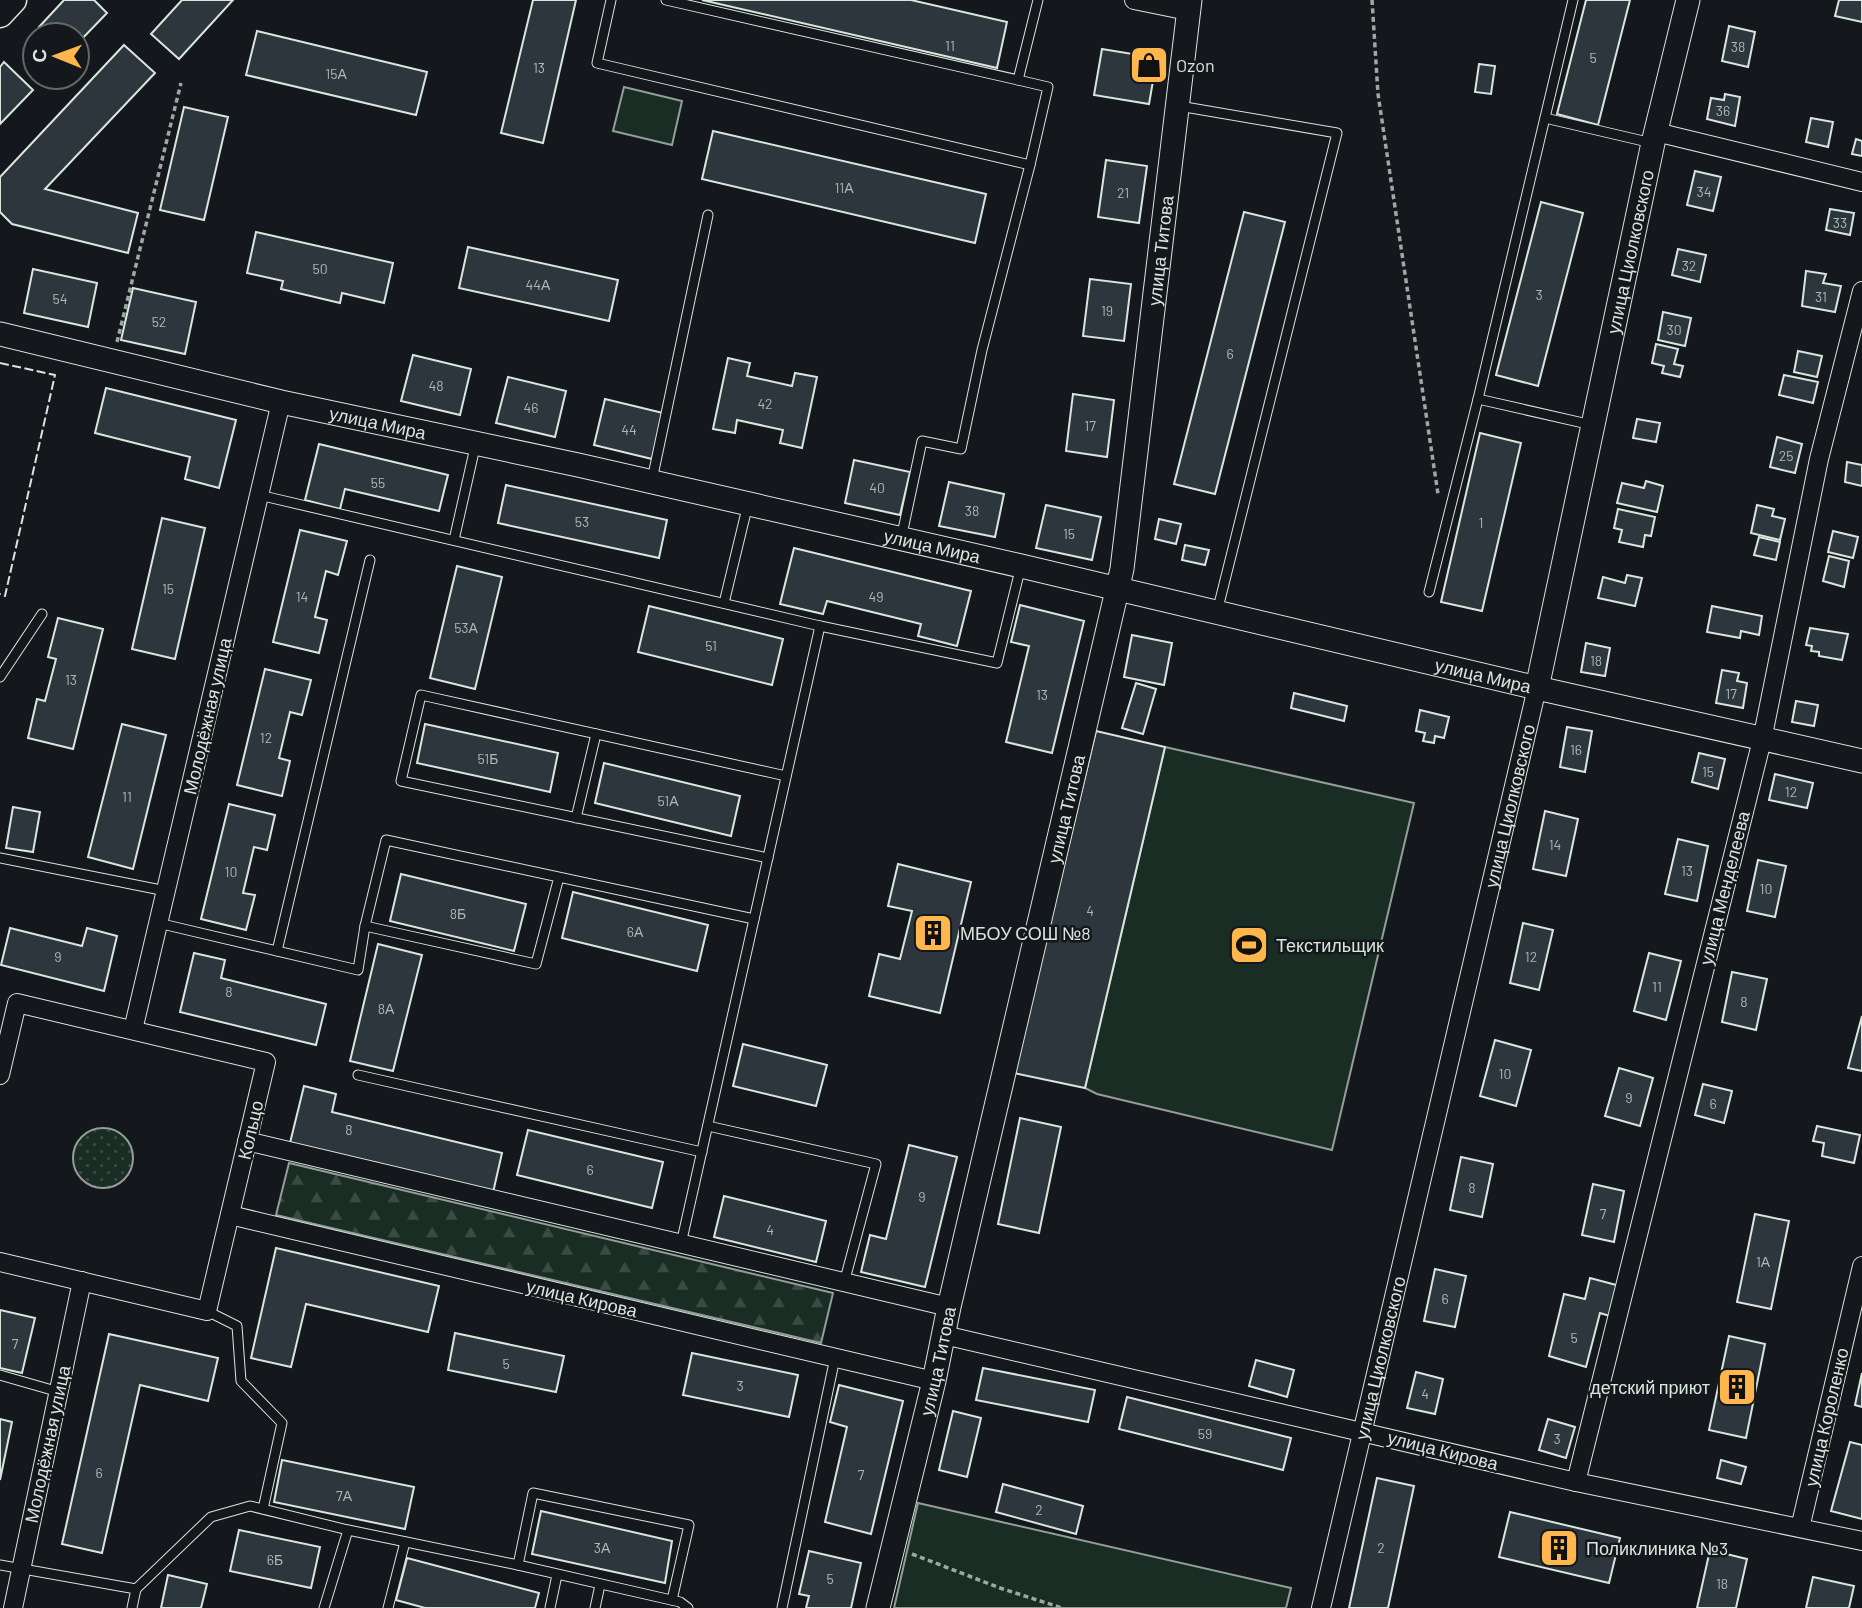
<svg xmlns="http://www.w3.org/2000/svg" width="1862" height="1608" viewBox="0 0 1862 1608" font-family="Barlow,sans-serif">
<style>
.grass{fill:url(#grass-dots);stroke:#939e99;stroke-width:2}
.forest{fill:url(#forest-firs);stroke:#939e99;stroke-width:2}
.green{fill:#1a2d24;stroke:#939e99;stroke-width:2}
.building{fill:#2c363c;stroke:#d8e6dc;stroke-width:2}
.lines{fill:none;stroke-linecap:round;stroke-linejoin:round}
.service-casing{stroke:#d8e6dc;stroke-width:11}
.minor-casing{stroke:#d8e6dc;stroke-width:20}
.tertiary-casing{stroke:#d8e6dc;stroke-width:25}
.secondary-casing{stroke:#d8e6dc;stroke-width:29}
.path{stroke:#9da8a2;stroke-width:3.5;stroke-dasharray:5 3.5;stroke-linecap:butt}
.service{stroke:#14181c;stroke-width:9}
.minor{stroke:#14181c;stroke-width:18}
.tertiary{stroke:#14181c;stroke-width:23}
.secondary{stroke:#14181c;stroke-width:26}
.fence{stroke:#d8e6dc;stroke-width:2;stroke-dasharray:9 3.5;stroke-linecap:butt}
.labels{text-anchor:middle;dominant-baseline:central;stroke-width:5;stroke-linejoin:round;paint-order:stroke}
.number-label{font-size:14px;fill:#adbab4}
.poi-label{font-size:18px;fill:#d8e6dc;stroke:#14181c;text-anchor:start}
.street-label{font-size:18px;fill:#d8e6dc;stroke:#14181c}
</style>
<defs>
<pattern id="grass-dots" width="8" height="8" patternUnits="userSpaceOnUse" patternTransform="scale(1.75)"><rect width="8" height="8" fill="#1a2d24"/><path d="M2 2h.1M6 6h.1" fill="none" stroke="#3b4b43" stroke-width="1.8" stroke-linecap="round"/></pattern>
<pattern id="forest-firs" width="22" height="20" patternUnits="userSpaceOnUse" patternTransform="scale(1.75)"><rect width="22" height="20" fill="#1a2d24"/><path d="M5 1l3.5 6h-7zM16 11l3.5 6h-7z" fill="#3b4b43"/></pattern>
</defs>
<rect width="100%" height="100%" fill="#14181c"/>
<circle class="grass" cx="103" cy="1158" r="30"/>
<path class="forest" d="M289 1163 833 1293 821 1343 276 1215Z"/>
<g class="green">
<path d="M624 87 682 101 672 145 613 131Z"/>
<path d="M1165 747 1414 803 1332 1150 1097 1094 1085 1088Z"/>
<path d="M918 1503 1291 1588 1286 1608H894Z"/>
</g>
<g class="building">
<path d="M64 0H94L107 13 77 44V35H48L39 27Z"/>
<path d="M182 0H233L179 59 151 34Z"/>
<path d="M533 0H576L543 143 501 133Z"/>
<path d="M702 0H911L1007 22 997 68Z"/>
<path d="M1586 0H1630L1598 125 1557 114Z"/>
<path d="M1839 0H1862V22L1835 16Z"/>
<path d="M1729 26 1755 32 1748 67 1722 61Z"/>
<path d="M257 31 427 72 416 115 246 75Z"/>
<path d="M124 45 155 73 45 189 138 213 128 253 12 224 0 212V177Z"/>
<path d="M1102 49 1157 58 1149 104 1094 95Z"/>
<path d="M4 62 33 90 0 124V67Z"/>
<path d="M1479 64 1495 66 1491 94 1475 92Z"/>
<path d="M1725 94 1740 97 1735 126 1707 119 1711 98 1724 100Z"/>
<path d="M184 107 228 117 204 220 160 210Z"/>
<path d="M1811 118 1833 122 1828 147 1806 142Z"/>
<path d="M713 131 986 194 975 243 702 179Z"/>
<path d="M1856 139 1862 141V156L1852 154Z"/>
<path d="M1106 160 1147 166 1139 223 1098 217Z"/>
<path d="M1695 171 1721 177 1713 211 1687 205Z"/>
<path d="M1541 202 1583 213 1538 386 1496 375Z"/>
<path d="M1830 209 1854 213 1850 235 1826 230Z"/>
<path d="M1244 212 1285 222 1215 494 1174 484Z"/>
<path d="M256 232 393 263 384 303 342 293 340 303 281 289 283 281 247 273Z"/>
<path d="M468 247 618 280 609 321 459 288Z"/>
<path d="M1678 249 1706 255 1700 282 1672 275Z"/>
<path d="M33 269 97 283 88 327 24 313Z"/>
<path d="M1806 271 1826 274 1823 283 1841 286 1835 312 1802 306Z"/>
<path d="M1090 279 1131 284 1124 341 1083 336Z"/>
<path d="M133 288 196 302 185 354 121 340Z"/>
<path d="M1663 312 1691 318 1685 346 1658 340Z"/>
<path d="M1656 344 1678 349 1674 364 1683 366 1680 377 1662 373 1664 366 1652 363Z"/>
<path d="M1798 351 1822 356 1817 377 1794 372Z"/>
<path d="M413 355 471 369 460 415 401 401Z"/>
<path d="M728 358 750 363 747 376 792 386 795 373 817 377 802 448 780 443 783 430 737 420 735 433 713 429Z"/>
<path d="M1784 375 1818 382 1813 403 1779 395Z"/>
<path d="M508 377 566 391 555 437 496 423Z"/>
<path d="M106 388 236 420 219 488 185 479 190 457 95 433Z"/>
<path d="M1073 394 1114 400 1107 457 1066 451Z"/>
<path d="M605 399 663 413 652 459 594 445Z"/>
<path d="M1637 419 1660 423 1656 442 1633 438Z"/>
<path d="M1480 433 1521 443 1482 611 1441 602Z"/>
<path d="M1777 437 1802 444 1795 473 1770 467Z"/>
<path d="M319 444 448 475 439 511 345 489 340 509 305 500Z"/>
<path d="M854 460 910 472 900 515 845 503Z"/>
<path d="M1847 462 1862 465V486L1845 482Z"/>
<path d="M1646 481 1663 486 1657 512 1617 503 1622 483 1644 488Z"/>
<path d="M949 482 1004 494 995 537 939 526Z"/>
<path d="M506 485 667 520 659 558 498 523Z"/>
<path d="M1046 505 1101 517 1092 560 1036 548Z"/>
<path d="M1757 505 1774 509 1772 516 1785 519 1780 540 1751 533Z"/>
<path d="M1618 509 1655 517 1651 536 1645 535 1643 547 1619 542 1622 530 1614 528Z"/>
<path d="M162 518 205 528 175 659 132 649Z"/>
<path d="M1159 519 1181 524 1176 544 1155 539Z"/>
<path d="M300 530 347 541 338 575 326 571 315 617 327 620 319 653 273 642Z"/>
<path d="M1833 531 1858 537 1853 558 1828 552Z"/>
<path d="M1759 537 1780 542 1776 560 1754 555Z"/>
<path d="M1185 545 1209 550 1205 565 1182 560Z"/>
<path d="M794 548 971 591 957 646 918 636 921 624 827 601 823 614 780 604Z"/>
<path d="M1829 556 1849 561 1844 587 1823 581Z"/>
<path d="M457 566 502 577 475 689 430 678Z"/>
<path d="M1627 575 1642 578 1635 606 1598 598 1603 577 1625 583Z"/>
<path d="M1020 605 1084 621 1052 753 1006 742 1029 646 1011 642Z"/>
<path d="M649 606 783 639 772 685 638 652Z"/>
<path d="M1712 606 1762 616 1759 635 1741 631 1740 638 1707 632Z"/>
<path d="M58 618 103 629 73 749 28 738 37 699 45 701 56 659 48 657Z"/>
<path d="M1810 628 1848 634 1842 660 1819 656V652L1811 651 1812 646 1806 645Z"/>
<path d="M1132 635 1172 643 1164 685 1124 677Z"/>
<path d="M1586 643 1610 648 1605 676 1581 672Z"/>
<path d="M265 669 311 680 302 715 290 712 279 758 290 761 282 796 237 785Z"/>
<path d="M1722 670 1739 673 1737 681 1747 683 1743 708 1716 703Z"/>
<path d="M1136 683 1156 689 1143 734 1122 728Z"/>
<path d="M1294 693 1347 706 1344 721 1291 708Z"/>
<path d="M1796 701 1818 705 1814 726 1792 722Z"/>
<path d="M1420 710 1449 717 1444 738 1435 736 1434 743 1423 741 1425 733 1416 731Z"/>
<path d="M122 724 166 735 133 869 88 857Z"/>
<path d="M425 724 558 753 550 792 417 763Z"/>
<path d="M1567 727 1592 731 1585 772 1560 767Z"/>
<path d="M1096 731 1165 747 1085 1088 1014 1073Z"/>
<path d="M1699 753 1725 759 1718 789 1692 782Z"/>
<path d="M604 763 740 796 731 836 595 803Z"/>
<path d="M1775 774 1813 783 1807 808 1769 800Z"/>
<path d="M229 804 275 815 267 850 254 847 243 893 255 895 246 930 201 919Z"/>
<path d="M13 807 40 812 33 852 6 848Z"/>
<path d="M1545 811 1578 819 1566 876 1533 869Z"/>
<path d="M1678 839 1708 846 1697 901 1665 894Z"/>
<path d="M1758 860 1786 866 1775 917 1747 911Z"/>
<path d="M898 864 971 882 940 1013 869 996 879 954 900 959 912 911 888 906Z"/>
<path d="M401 874 526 904 514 951 390 921Z"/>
<path d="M573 892 708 925 697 971 562 938Z"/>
<path d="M1523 923 1553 930 1539 990 1510 983Z"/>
<path d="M10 928 82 946 87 928 117 936 104 991 1 965Z"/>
<path d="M378 944 422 955 393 1071 350 1061Z"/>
<path d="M194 953 225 960 221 978 326 1004 316 1045 180 1012Z"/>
<path d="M1649 953 1681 961 1666 1020 1634 1011Z"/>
<path d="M1732 972 1767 979 1756 1030 1722 1022Z"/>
<path d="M1862 1016V1071L1848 1068Z"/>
<path d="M1495 1040 1531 1050 1516 1106 1480 1096Z"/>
<path d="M743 1044 827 1065 816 1106 733 1086Z"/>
<path d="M1619 1068 1653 1078 1640 1126 1605 1116Z"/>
<path d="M1703 1084 1732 1091 1724 1123 1695 1115Z"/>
<path d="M304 1086 336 1094 332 1112 502 1153 492 1197 289 1147Z"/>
<path d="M1020 1118 1061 1127 1039 1233 998 1224Z"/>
<path d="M1817 1126 1860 1135 1854 1163 1822 1156 1824 1143 1813 1141Z"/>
<path d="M528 1130 663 1162 652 1208 517 1175Z"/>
<path d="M909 1145 957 1157 925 1287 861 1272 870 1235 886 1239Z"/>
<path d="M1461 1157 1493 1164 1482 1217 1450 1210Z"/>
<path d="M1593 1184 1624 1191 1614 1242 1582 1235Z"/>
<path d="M724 1196 826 1221 816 1262 714 1237Z"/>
<path d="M1755 1214 1789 1221 1771 1309 1737 1302Z"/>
<path d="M276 1248 439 1286 428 1332 306 1304 291 1367 251 1358Z"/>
<path d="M1435 1269 1466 1276 1455 1327 1424 1321Z"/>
<path d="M1590 1278 1620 1286 1613 1317 1600 1313 1586 1367 1549 1356 1564 1294 1585 1299Z"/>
<path d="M0 1310 35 1318 22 1373 0 1368Z"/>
<path d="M455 1333 564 1356 556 1392 448 1370Z"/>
<path d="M109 1334 218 1358 208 1401 140 1385 102 1553 62 1544Z"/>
<path d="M1729 1336 1765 1344 1746 1438 1709 1430Z"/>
<path d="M692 1353 798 1375 789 1417 683 1395Z"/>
<path d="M1256 1360 1294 1370 1287 1397 1249 1386Z"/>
<path d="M983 1368 1095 1390 1088 1422 976 1400Z"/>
<path d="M1416 1372 1443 1379 1435 1414 1407 1408Z"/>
<path d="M1862 1373V1407L1855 1405Z"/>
<path d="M839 1385 903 1401 871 1534 825 1522 847 1427 830 1422Z"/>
<path d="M1127 1397 1291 1438 1283 1470 1119 1429Z"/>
<path d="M953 1411 981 1418 967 1477 939 1470Z"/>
<path d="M0 1419 12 1422 0 1480Z"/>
<path d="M1548 1419 1575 1427 1566 1458 1539 1450Z"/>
<path d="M1850 1442 1862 1445V1519L1831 1511Z"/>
<path d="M282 1460 414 1487 405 1529 274 1502Z"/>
<path d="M1721 1460 1746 1467 1741 1484 1717 1478Z"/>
<path d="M1377 1478 1414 1486 1388 1608H1349Z"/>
<path d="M1003 1484 1083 1506 1076 1534 996 1512Z"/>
<path d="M541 1511 672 1541 665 1583 532 1554Z"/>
<path d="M1510 1512 1620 1538 1609 1583 1499 1557Z"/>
<path d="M239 1530 320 1547 311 1588 230 1571Z"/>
<path d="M1710 1550 1747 1559 1736 1608H1697Z"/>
<path d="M809 1551 861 1563 851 1608H806L809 1596 799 1594Z"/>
<path d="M407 1558 539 1593 535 1608H425L396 1600Z"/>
<path d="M168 1575 207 1584 201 1608H161Z"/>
<path d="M1813 1577 1854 1586 1849 1608H1806Z"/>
</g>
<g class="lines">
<g class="service-casing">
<g id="service">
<path d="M611 0 597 63 1030 165 1048 87 1018 80"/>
<path d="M666 0 1018 80 1038 0"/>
<path d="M1179 106 1337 133 1217 612"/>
<path d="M1545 118 1652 143"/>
<path d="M1478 399 1592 425"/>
<path d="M652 480 708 215"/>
<path d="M259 495 820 626 681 1244"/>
<path d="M901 539 922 441 961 449 982 350 1030 165"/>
<path d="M454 540 476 443"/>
<path d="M1429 592 1478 399 1573 0"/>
<path d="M724 603 748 504"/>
<path d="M820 626 997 663 1021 566"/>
<path d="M0 677 42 614"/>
<path d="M576 818 596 734"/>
<path d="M0 858 166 891"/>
<path d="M768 858 401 781 421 695 786 776"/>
<path d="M559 877 536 964 365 926 386 840 754 919"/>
<path d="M158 923 358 970 365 926"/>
<path d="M277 951 370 560"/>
<path d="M358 1075 702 1152"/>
<path d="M708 1126 876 1164 844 1283"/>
<path d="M207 1311 237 1326 241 1381 282 1423 263 1509"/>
<path d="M0 1375 59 1392"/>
<path d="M348 1530 518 1565 680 1602 688 1608"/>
<path d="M0 1565 136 1589 132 1608"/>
<path d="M518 1565 533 1493 689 1525 672 1600"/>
<path d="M136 1589 211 1517 250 1506 348 1530 324 1608"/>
<path d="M388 1608 405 1542"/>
<path d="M550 1608 557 1575"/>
<path d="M595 1608 600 1585"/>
<path d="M782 1608 835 1358"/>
</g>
</g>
<g class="minor-casing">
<g id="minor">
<path d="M1134 0 1188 11"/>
<path d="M1656 132 1862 182"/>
<path d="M133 1030 281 402"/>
<path d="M0 1075 17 1003 266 1062 207 1311 0 1262"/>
<path d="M247 1141 949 1307"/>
<path d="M230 1215 934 1381"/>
<path d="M944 1335 1576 1482 1862 1541"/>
<path d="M1576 1482 1762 740 1819 459 1862 291"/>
<path d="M1800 1528 1862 1266"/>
<path d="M13 1608 82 1281"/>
<path id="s1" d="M1321 1608 1537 688"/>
</g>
</g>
<g class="tertiary-casing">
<g id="tertiary">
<path id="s2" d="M0 334 281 402 578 465 1021 566 1537 688 1862 761"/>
<path id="s3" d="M1537 688 1653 143 1688 0"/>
<path id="s4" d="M878 1608 934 1381 949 1307 1122 569 1190 0"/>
</g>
</g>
<g class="secondary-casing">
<path id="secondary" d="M0 14 13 0"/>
</g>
<g class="path">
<path d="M1372 0 1378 94 1438 494"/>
<path d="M117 342 181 83"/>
<path d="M912 1554 1000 1588 1062 1608"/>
</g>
<use href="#service" class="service"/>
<use href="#minor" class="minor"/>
<use href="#tertiary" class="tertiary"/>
<use href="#secondary" class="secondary"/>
<path class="fence" d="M0 363 55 375 5 596 0 594"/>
</g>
<defs>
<g id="shop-square" transform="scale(2.0125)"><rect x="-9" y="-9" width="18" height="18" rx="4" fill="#ffb74d" stroke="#14181c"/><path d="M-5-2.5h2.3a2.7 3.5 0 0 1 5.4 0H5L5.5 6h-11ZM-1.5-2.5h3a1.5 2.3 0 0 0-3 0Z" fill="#111"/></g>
<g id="building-square" transform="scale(2.0125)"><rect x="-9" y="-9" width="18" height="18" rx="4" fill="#ffb74d" stroke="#14181c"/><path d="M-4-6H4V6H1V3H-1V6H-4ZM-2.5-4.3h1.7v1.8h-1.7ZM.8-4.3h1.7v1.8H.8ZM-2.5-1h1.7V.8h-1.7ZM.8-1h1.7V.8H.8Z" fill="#111"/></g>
<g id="stadium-square" transform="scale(2.0125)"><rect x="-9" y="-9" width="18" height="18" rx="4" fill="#ffb74d" stroke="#14181c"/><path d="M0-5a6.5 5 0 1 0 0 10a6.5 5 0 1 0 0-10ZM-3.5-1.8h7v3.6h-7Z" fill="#111"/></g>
</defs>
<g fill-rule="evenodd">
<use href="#shop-square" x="1149" y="65"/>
<use href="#building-square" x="933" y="933"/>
<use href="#stadium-square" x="1249" y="945"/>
<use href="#building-square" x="1737" y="1387"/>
<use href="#building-square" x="1559" y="1548"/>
</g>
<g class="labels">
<g class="number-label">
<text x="950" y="45">11</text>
<text x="1738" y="46">38</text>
<text x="1593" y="57">5</text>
<text x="539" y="67">13</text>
<text x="336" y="73">15А</text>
<text x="1723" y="110">36</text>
<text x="844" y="187">11А</text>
<text x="1704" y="191">34</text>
<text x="1123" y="192">21</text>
<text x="1840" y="222">33</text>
<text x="1689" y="265">32</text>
<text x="320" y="268">50</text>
<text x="538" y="284">44А</text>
<text x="1539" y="294">3</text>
<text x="1821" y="296">31</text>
<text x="60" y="298">54</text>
<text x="1107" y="310">19</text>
<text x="159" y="321">52</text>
<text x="1674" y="329">30</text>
<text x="1230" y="353">6</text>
<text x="436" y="385">48</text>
<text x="765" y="403">42</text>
<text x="531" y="407">46</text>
<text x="1090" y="425">17</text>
<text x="629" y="429">44</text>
<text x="1786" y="455">25</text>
<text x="378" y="482">55</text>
<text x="877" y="487">40</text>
<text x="972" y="510">38</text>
<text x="582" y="521">53</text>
<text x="1481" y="522">1</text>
<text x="1069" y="533">15</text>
<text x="168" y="588">15</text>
<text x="302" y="596">14</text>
<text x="876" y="596">49</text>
<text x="466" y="627">53А</text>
<text x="711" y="645">51</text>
<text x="1596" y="660">18</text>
<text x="71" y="679">13</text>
<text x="1731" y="693">17</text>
<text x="1042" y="694">13</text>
<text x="266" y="737">12</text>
<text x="1576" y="749">16</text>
<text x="488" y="758">51Б</text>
<text x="1708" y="771">15</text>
<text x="1791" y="791">12</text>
<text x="127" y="796">11</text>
<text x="668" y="800">51А</text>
<text x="1555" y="844">14</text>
<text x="1687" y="870">13</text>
<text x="231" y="871">10</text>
<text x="1766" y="888">10</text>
<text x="1090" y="910">4</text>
<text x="458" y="913">8Б</text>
<text x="635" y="931">6А</text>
<text x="58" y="956">9</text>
<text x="1531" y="956">12</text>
<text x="1657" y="986">11</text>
<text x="229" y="991">8</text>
<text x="1744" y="1001">8</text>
<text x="386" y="1008">8А</text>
<text x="1505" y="1073">10</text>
<text x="1629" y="1097">9</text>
<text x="1713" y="1103">6</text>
<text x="349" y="1129">8</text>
<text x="590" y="1169">6</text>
<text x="1472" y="1187">8</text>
<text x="922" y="1196">9</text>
<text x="1603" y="1213">7</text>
<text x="770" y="1229">4</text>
<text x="1763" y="1261">1А</text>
<text x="1445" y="1298">6</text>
<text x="1574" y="1337">5</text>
<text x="15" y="1343">7</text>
<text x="506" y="1363">5</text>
<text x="740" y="1385">3</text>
<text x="1425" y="1393">4</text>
<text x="1205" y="1433">59</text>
<text x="1557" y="1438">3</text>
<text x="99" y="1472">6</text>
<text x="861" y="1474">7</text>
<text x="344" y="1495">7А</text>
<text x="1039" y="1509">2</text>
<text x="602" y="1547">3А</text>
<text x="1381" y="1547">2</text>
<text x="275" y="1559">6Б</text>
<text x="830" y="1578">5</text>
<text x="1722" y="1583">18</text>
</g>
<g class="poi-label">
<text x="1176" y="65">Ozon</text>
<text x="960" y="933">МБОУ СОШ №8</text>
<text x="1276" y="945">Текстильщик</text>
<text x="1710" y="1387" text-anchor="end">детский приют</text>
<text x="1586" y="1548">Поликлиника №3</text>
</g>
<g class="street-label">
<text stroke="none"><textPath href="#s4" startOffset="1388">улица Титова</textPath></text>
<text stroke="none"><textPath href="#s3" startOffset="446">улица Циолковского</textPath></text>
<text stroke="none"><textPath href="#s2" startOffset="388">улица Мира</textPath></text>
<text stroke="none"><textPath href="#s2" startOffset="956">улица Мира</textPath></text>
<text stroke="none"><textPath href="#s2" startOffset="1522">улица Мира</textPath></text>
<text transform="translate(207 716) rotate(-77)">Молодёжная улица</text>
<text stroke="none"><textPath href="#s1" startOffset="824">улица Циолковского</textPath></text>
<text stroke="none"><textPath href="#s4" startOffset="821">улица Титова</textPath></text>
<text transform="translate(1724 888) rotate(-76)">улица Менделеева</text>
<text transform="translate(250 1130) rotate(-77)">Кольцо</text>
<text transform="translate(582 1298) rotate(13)">улица Кирова</text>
<text stroke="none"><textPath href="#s1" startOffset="257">улица Циолковского</textPath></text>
<text stroke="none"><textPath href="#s4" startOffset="254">улица Титова</textPath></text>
<text transform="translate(1826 1417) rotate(-77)">улица Короленко</text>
<text transform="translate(47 1444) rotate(-78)">Молодёжная улица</text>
<text transform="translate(1443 1450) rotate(14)">улица Кирова</text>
</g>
</g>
<g transform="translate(56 56) rotate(271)"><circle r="33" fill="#14181c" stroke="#626a69" stroke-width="2"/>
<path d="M0-5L12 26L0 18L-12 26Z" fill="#ffb74d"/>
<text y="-10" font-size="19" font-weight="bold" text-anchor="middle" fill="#d8e6dc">С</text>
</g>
</svg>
